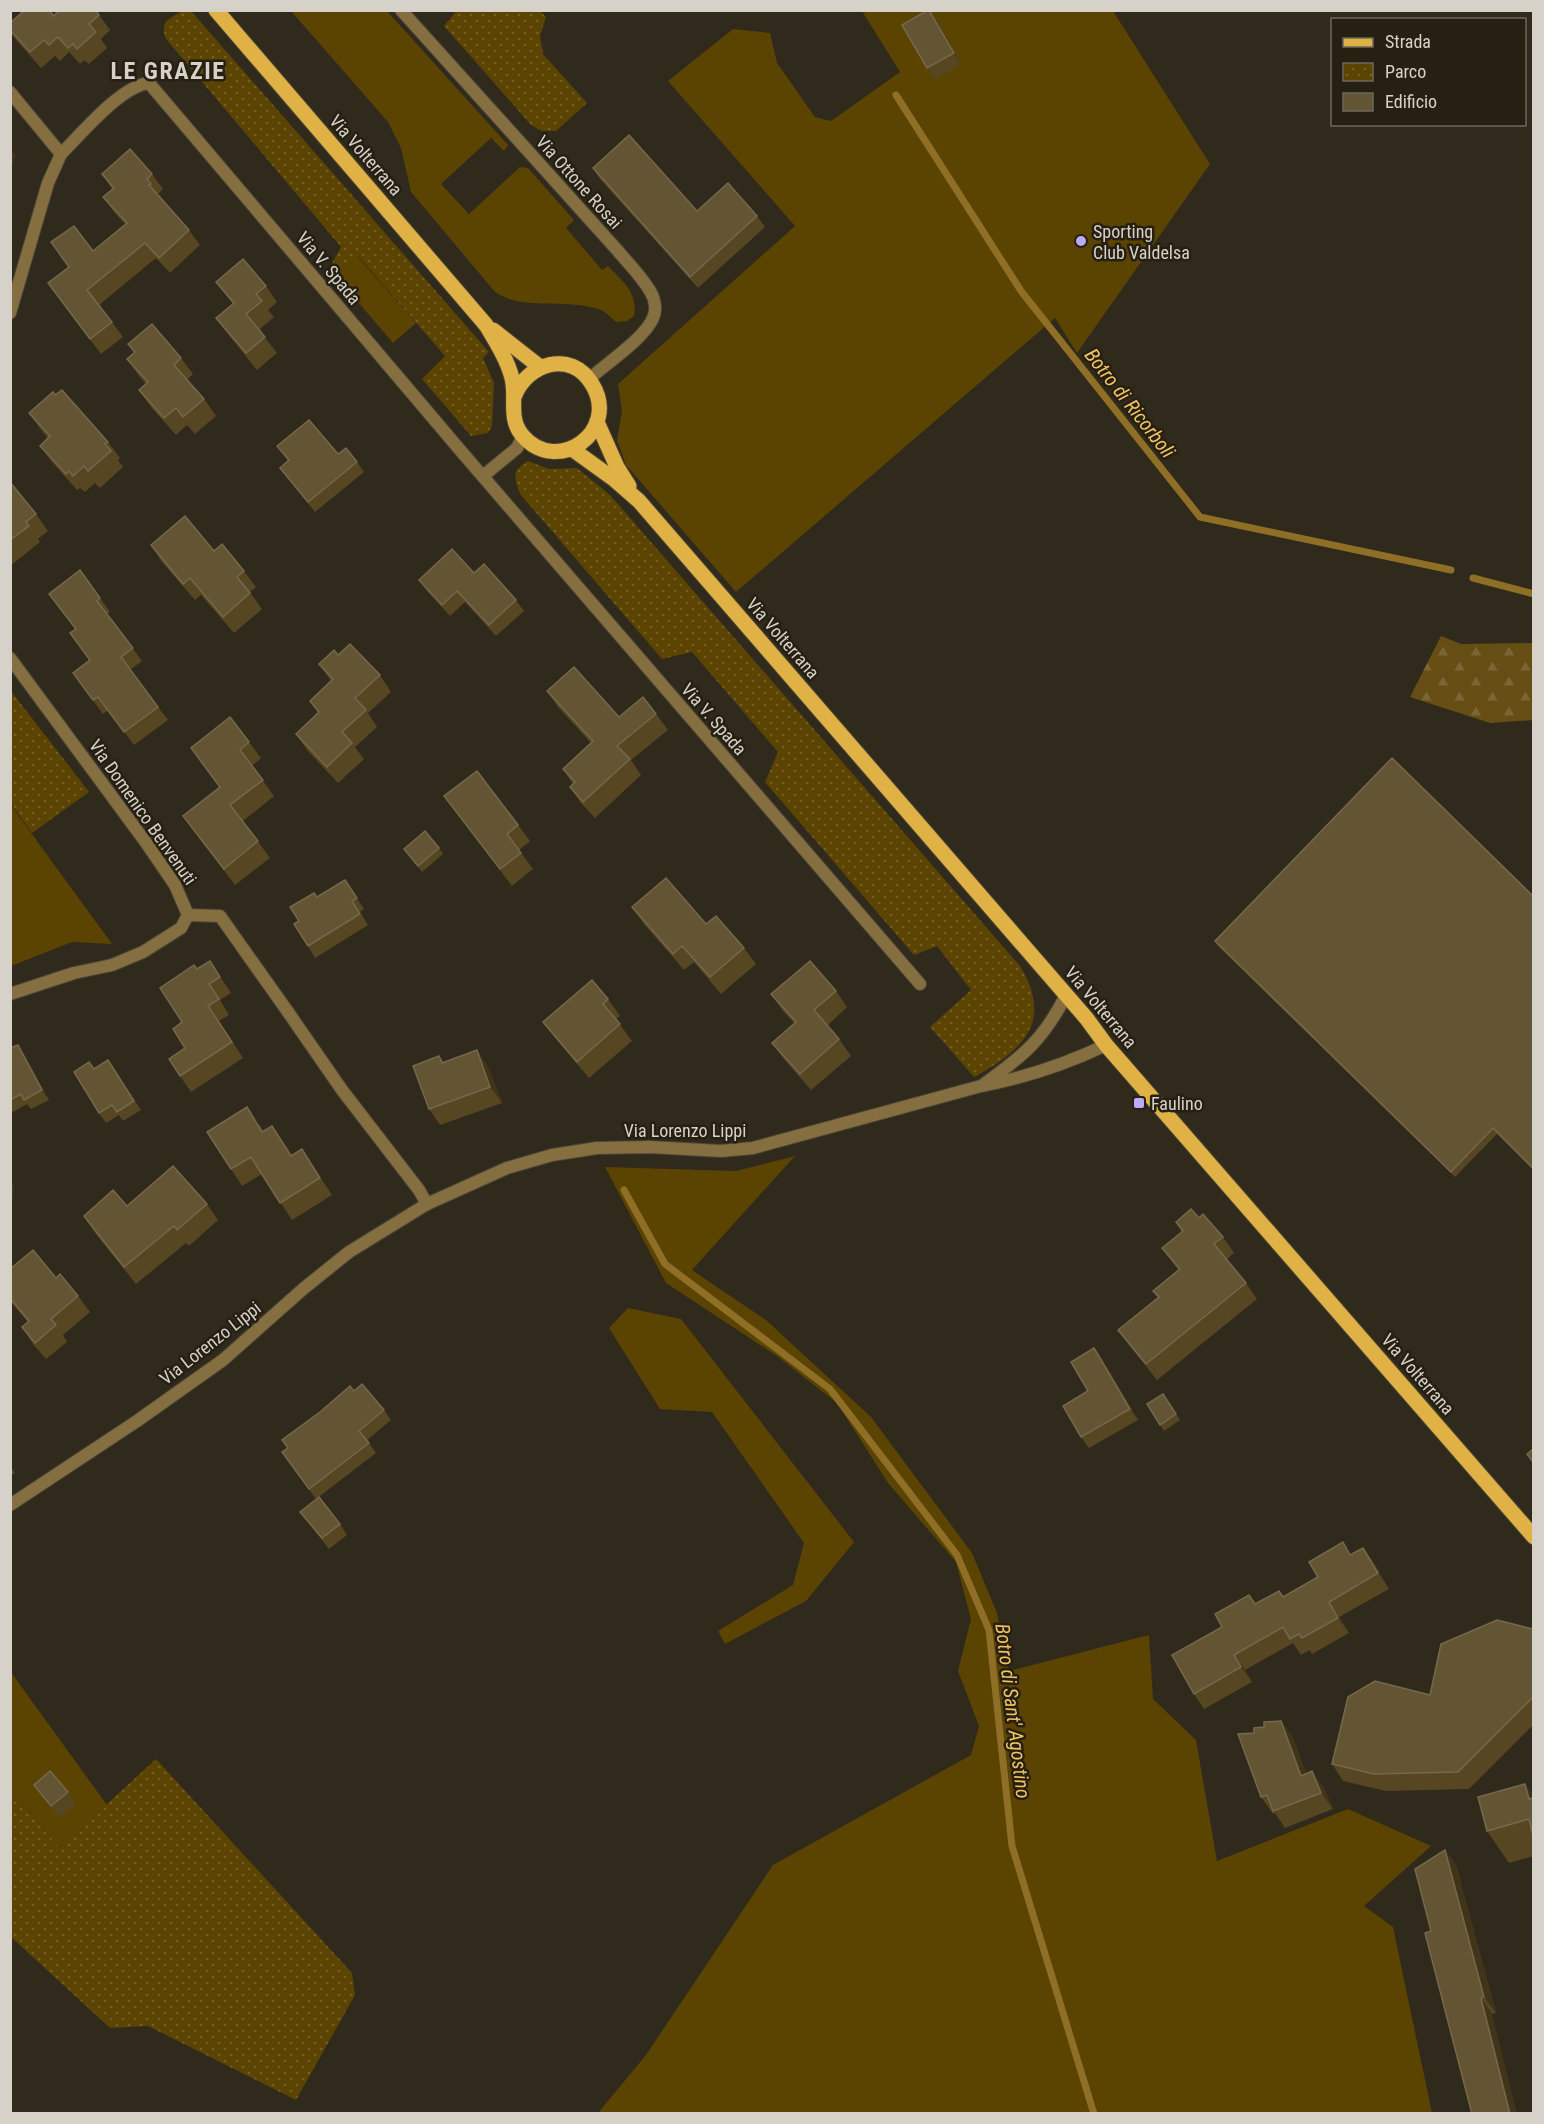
<svg xmlns="http://www.w3.org/2000/svg" width="1544" height="2124" viewBox="0 0 1544 2124" font-family="'Roboto Condensed',sans-serif">
<style>
.grass{fill:#5b4302}
.forest{fill:url(#forest-firs)}
.park{fill:url(#park-dots)}
.lines{fill:none;stroke-linecap:round;stroke-linejoin:round}
.stream{stroke:#8f6f25;stroke-width:7}
.pedestrian-casing{stroke:#4b4538;stroke-width:14}
.minor-casing{stroke:#4b4538;stroke-width:14}
.tertiary-casing{stroke:#4b4538;stroke-width:14}
.primary-casing{stroke:#4b4538;stroke-width:17}
.pedestrian{stroke:#856e3f;stroke-width:12}
.minor{stroke:#856e3f;stroke-width:12}
.tertiary{stroke:#856e3f;stroke-width:12}
.primary{stroke:#e0b144;stroke-width:15}
.wall{fill:#564622}
.shaded-wall{fill:#413418}
.building{fill:#635534;stroke:#75684b;stroke-width:1.5}
.poi-dot{fill:#bcaaf6;stroke:#262013;stroke-width:2}
.labels{text-anchor:middle;dominant-baseline:central;stroke-width:5;stroke-linejoin:round;paint-order:stroke}
.street-label{font-size:18px;fill:#d6d2ca;stroke:#262013}
.poi-label{font-size:18px;fill:#d6d2ca;stroke:#262013;text-anchor:start}
.water-label{font-size:20px;font-style:italic;fill:#f2c461;stroke:#262013}
.district-label{font-size:24px;font-weight:bold;letter-spacing:1.5px;fill:#d6d2ca;stroke:#262013}
</style>
<defs>
<pattern id="forest-firs" width="22" height="20" patternUnits="userSpaceOnUse" patternTransform="scale(1.5)"><rect width="22" height="20" fill="#654d14"/><path d="M5 1l3.5 6h-7zM16 11l3.5 6h-7z" fill="#7a6635"/></pattern>
<pattern id="park-dots" width="8" height="8" patternUnits="userSpaceOnUse" patternTransform="scale(1.5)"><rect width="8" height="8" fill="#5b4302"/><path d="M2 2h.1M6 6h.1" fill="none" stroke="#725d26" stroke-width="1.8" stroke-linecap="round"/></pattern>
</defs>
<rect width="100%" height="100%" fill="#302a1c"/>
<g class="grass">
<path d="M291 11H387L508 145 504 151 491 138 441 184 469 214 520 167 528 168 574 220 566 228 602 270 608 266C623 282 638 292 634 316L627 321 616 322C611 318 606 312 601 310 567 297 525 312 495 292L411 192 401 148 388 122Z"/>
<path d="M862 11H1113L1210 164 1077 353 1055 318 736 592 626 465 617 440 622 411 618 384 795 226 668 81 733 29 770 33 777 63 815 117 831 121 900 72Z"/>
<path d="M357 256 416 323 393 343 335 275Z"/>
<path d="M10 804 112 944 72 942 11 966Z"/>
<path d="M795 1156 692 1270 766 1320 871 1417 972 1553 997 1613 1009 1671 1149 1635 1153 1699 1196 1740 1217 1861 1348 1809 1431 1846 1364 1906 1393 1927 1432 2113H598L646 2055 773 1865 971 1755 979 1726 958 1671 971 1619 956 1562 888 1483 837 1403 777 1356 666 1283 605 1167 736 1171Z"/>
<path d="M628 1308 681 1319 854 1542 806 1601 725 1644 718 1631 793 1585 804 1543 712 1412 660 1409 609 1328Z"/>
<path d="M10 1671 107 1805 59 1848 11 1788Z"/>
</g>
<path class="forest" d="M1441 636 1461 644 1533 643V720L1490 723 1410 697Z"/>
<g class="park">
<path d="M457 10 540 11 546 17 540 36 543 54 587 103 556 131H542L531 125 444 26Z"/>
<path d="M182 11H191L489 352 483 358 494 383 492 426 488 433 471 436 422 379 445 356 358 256 335 275 330 267 341 247 166 39C159 21 169 19 182 11Z"/>
<path d="M528 461 549 469 577 468 610 495 1020 966C1054 1022 1023 1050 974 1077L930 1027 971 990 937 946 914 955 765 782 778 752 692 652 662 659 520 494C514 477 511 471 528 461Z"/>
<path d="M11 691 89 792 32 833 11 804Z"/>
<path d="M156 1759 352 1973 355 1995 296 2100 148 2026 110 2028 11 1937V1788L59 1848Z"/>
</g>
<g class="lines">
<g class="stream">
<path d="M896 95 1021 291 1200 517 1451 570"/>
<path d="M1473 578 1534 594"/>
<path d="M624 1190 665 1264 830 1389 957 1555 989 1630 1012 1846 1094 2114"/>
</g>
<g class="pedestrian-casing">
<path id="pedestrian" d="M188 915 220 916 288 1012"/>
</g>
<g class="minor-casing">
<g id="minor">
<path d="M401 10 618 251C629 264 642 277 650 291 655 299 657 310 653 318 645 338 606 364 589 379"/>
<path d="M10 92 61 154"/>
<path d="M10 313 48 183 61 154C82 133 121 86 149 83L460 450 920 984"/>
<path d="M483 476 517 448 523 436"/>
<path d="M10 658 147 844 175 885 188 915 181 928 143 952 112 965 74 973 10 994"/>
<path d="M288 1012 342 1090 419 1190 427 1204"/>
</g>
</g>
<g class="tertiary-casing">
<g id="tertiary">
<path d="M984 1084C1023 1056 1044 1039 1066 995"/>
<path d="M10 1505 137 1421 223 1360 303 1289 349 1252 427 1204 507 1168 552 1155 597 1148 650 1147 721 1151 753 1148 981 1086C1024 1078 1066 1064 1106 1045"/>
</g>
</g>
<g class="primary-casing">
<g id="primary">
<path d="M216 10 486 325C496 342 507 359 512 378 517 398 508 418 522 435 557 477 621 431 592 384 571 349 527 363 514 397"/>
<path d="M493 330 540 367"/>
<path d="M597 422 617 467 629 486"/>
<path d="M572 449 615 480 639 501 1087 1019 1106 1045 1534 1537"/>
</g>
</g>
<use href="#pedestrian" class="pedestrian"/>
<use href="#minor" class="minor"/>
<use href="#tertiary" class="tertiary"/>
<use href="#primary" class="primary"/>
</g>
<g class="wall">
<path d="M929 10 937 21 961 64 935 79 927 68Z"/>
<path d="M99 15 110 30 101 39 107 48 89 64 84 60 80 64 69 52 60 61 55 56 41 68 18 42 10 32V23L54 16Z"/>
<path d="M593 168 697 211 757 216 765 227 698 288 600 179Z"/>
<path d="M102 174H152L163 189 158 194 189 230 200 245 170 273 156 258 99 305 123 337 101 354 48 283 93 251 126 225 114 212 103 197 112 189Z"/>
<path d="M216 282 266 286 277 302 268 310 274 317 259 330 277 353 257 370 228 334 216 318 233 304Z"/>
<path d="M128 344 181 358 193 374 187 380 204 399 216 416 195 434 187 425 176 435 151 407 139 390 146 384 139 376 127 359 134 353Z"/>
<path d="M29 413 108 442 120 458 118 460 123 467 100 488 95 483 85 492 80 488 77 490 52 462 40 446 48 438 41 430Z"/>
<path d="M277 446 357 462 364 472 315 512 280 468 288 461Z"/>
<path d="M10 482 36 514 48 531 38 539 40 542 10 566Z"/>
<path d="M151 545 214 551 244 571 256 587 250 592 262 609 234 633 201 595 195 600 162 562Z"/>
<path d="M80 570 110 612 107 614 142 661 130 670 168 720 134 745 108 710 103 714 73 673 89 660 70 633 75 629 49 594Z"/>
<path d="M474 573 516 600 524 611 496 636 465 602 450 616 427 591 419 580Z"/>
<path d="M338 655 380 675 391 692 368 713 377 727 355 747 364 759 338 783 307 750 296 734 318 713 310 701 331 681 319 664Z"/>
<path d="M547 691 619 717 656 714 668 730 631 760 641 775 595 818 581 803 570 787 573 784 563 769 591 743 558 707Z"/>
<path d="M249 742 261 758 252 766 274 796 243 821 270 858 235 885 195 833 183 816 220 788 191 748Z"/>
<path d="M444 796 518 825 530 841 519 850 533 869 512 886Z"/>
<path d="M439 848 443 854 422 872 404 849Z"/>
<path d="M345 880 364 909 360 912 368 925 315 958 308 946 299 921 317 897Z"/>
<path d="M1533 896V1170L1497 1134 1455 1177 1219 947 1215 941Z"/>
<path d="M632 907 706 924 744 948 756 964 721 994 694 962 684 970 644 924Z"/>
<path d="M210 961 231 993 220 1000 229 1015 219 1021 243 1058 191 1092 180 1076 185 1048 182 1022 197 969Z"/>
<path d="M836 991 847 1007 827 1026 839 1039 851 1056 811 1090 784 1059 772 1043 794 1023 783 1011 771 994Z"/>
<path d="M608 999 620 1016 616 1019 632 1041 589 1078 555 1038 543 1022Z"/>
<path d="M18 1045 24 1054 49 1100 31 1109 27 1104 13 1112 10 1109V1048Z"/>
<path d="M477 1050 488 1067 502 1103 440 1125 429 1109 439 1056 444 1062Z"/>
<path d="M108 1060 141 1110 123 1121 119 1115 106 1123 99 1113 94 1069Z"/>
<path d="M259 1124 263 1131 272 1126 292 1155 313 1166 332 1195 292 1220 262 1174 242 1186 231 1169Z"/>
<path d="M207 1204 218 1220 189 1246 186 1243 136 1284 95 1233 84 1216 127 1206Z"/>
<path d="M1199 1218 1223 1237 1234 1253 1226 1260 1246 1283 1257 1299 1157 1380 1130 1346 1118 1330 1158 1298 1153 1291 1178 1270 1162 1248 1182 1232 1176 1222Z"/>
<path d="M10 1269 56 1278 78 1296 90 1312 63 1335 67 1342 46 1359 33 1344 22 1327 28 1322 10 1301Z"/>
<path d="M1094 1348 1102 1359 1138 1420 1089 1448 1081 1437Z"/>
<path d="M354 1391 384 1410 391 1420 367 1440 376 1453 316 1499 282 1452Z"/>
<path d="M1163 1394 1180 1420 1164 1431 1147 1404Z"/>
<path d="M10 1466 15 1473 10 1476Z"/>
<path d="M300 1512 340 1524 347 1535 329 1549Z"/>
<path d="M1363 1548 1374 1563 1389 1589 1339 1617 1349 1633 1312 1654 1310 1650 1301 1655 1293 1643 1245 1670 1252 1682 1204 1709 1194 1694 1222 1627 1249 1595 1256 1604 1283 1597 1318 1577Z"/>
<path d="M1533 1629V1725L1469 1789 1386 1791 1343 1781 1332 1764 1430 1695Z"/>
<path d="M1281 1721 1293 1738 1306 1774 1312 1771 1324 1788 1333 1809 1285 1828 1275 1813 1273 1814 1261 1797 1254 1733 1264 1727Z"/>
<path d="M34 1785 68 1792 76 1804 59 1817Z"/>
<path d="M1533 1796V1856L1509 1863 1487 1831Z"/>
<path d="M1445 1850 1456 1865 1496 2013 1492 2014 1431 1931Z"/>
</g>
<g class="shaded-wall">
<path d="M929 10 937 21 961 64 954 53Z"/>
<path d="M10 147 16 155 10 172Z"/>
<path d="M18 1045 24 1054 49 1100 42 1090Z"/>
<path d="M477 1050 488 1067 502 1103 490 1087Z"/>
<path d="M272 1126 284 1142 303 1172 291 1156Z"/>
<path d="M10 1180 14 1185 11 1215 10 1214Z"/>
<path d="M1094 1348 1102 1359 1138 1420 1130 1409Z"/>
<path d="M1363 1548 1374 1563 1389 1589 1378 1573Z"/>
<path d="M1329 1602 1339 1617 1349 1633 1338 1618Z"/>
<path d="M1234 1655 1245 1670 1252 1682 1241 1667Z"/>
<path d="M1281 1721 1293 1738 1312 1792 1301 1776Z"/>
<path d="M1312 1771 1324 1788 1333 1809 1321 1793Z"/>
<path d="M1525 1784 1533 1796V1805L1529 1799Z"/>
<path d="M1445 1850 1456 1865 1496 2013 1484 1997Z"/>
<path d="M1481 1998 1492 2014 1517 2114H1510Z"/>
</g>
<g class="building">
<path d="M25 10H49L54 16 59 10H95L99 15 89 24 96 32 77 49 73 44 68 48 58 37 49 45 44 40 30 52 10 30V23Z"/>
<path d="M928 10H929L954 53 927 68 902 25Z"/>
<path d="M629 135 697 211 728 183 757 216 690 277 593 168Z"/>
<path d="M130 149 152 174 147 179 151 184 149 185 189 230 159 258 145 243 87 290 112 322 90 339 48 283 69 267 51 242 74 226 93 251 127 223 103 197 114 188 102 174Z"/>
<path d="M243 259 266 286 256 294 262 301 246 314 265 337 246 353 216 318 234 303 216 282Z"/>
<path d="M152 324 181 358 174 365 204 399 183 417 176 408 164 418 139 390 148 382 127 359 135 352 128 344Z"/>
<path d="M62 390 108 442 105 444 111 451 88 471 84 466 73 476 69 471 66 474 40 446 50 436 29 413 53 392 55 395Z"/>
<path d="M309 420 338 454 346 448 357 462 308 502 280 468 289 460 277 446Z"/>
<path d="M10 482 36 514 26 522 29 526 10 540Z"/>
<path d="M185 516 214 551 222 544 244 571 237 577 250 593 223 617 190 578 183 584 151 545Z"/>
<path d="M452 549 474 573 484 564 516 600 489 625 457 591 442 605 419 580Z"/>
<path d="M80 570 100 598 97 601 133 648 121 657 158 707 124 732 98 697 93 700 73 673 90 660 70 633 76 629 49 594Z"/>
<path d="M350 644 380 675 355 698 366 710 342 732 352 743 327 767 296 734 319 712 310 701 333 679 319 664 334 650 338 655Z"/>
<path d="M574 667 619 717 643 697 656 714 617 746 630 759 583 802 570 787 575 782 563 769 593 741 547 691Z"/>
<path d="M230 717 249 742 240 750 263 780 230 805 258 841 224 869 183 816 220 787 191 748Z"/>
<path d="M1392 758 1533 896V1168L1493 1128 1451 1172 1215 941Z"/>
<path d="M477 771 518 825 507 834 521 853 500 869 444 796Z"/>
<path d="M425 831 439 848 418 866 404 849Z"/>
<path d="M666 878 706 924 716 916 744 948 710 977 682 946 673 954 632 907Z"/>
<path d="M345 880 357 898 352 901 360 914 308 946 294 924 299 921 290 907 314 893 317 897Z"/>
<path d="M210 961 220 977 209 984 219 999 208 1006 232 1042 180 1076 169 1059 185 1048 173 1029 182 1022 160 988 194 965 197 969Z"/>
<path d="M810 961 836 991 814 1010 839 1039 800 1074 772 1043 796 1022 771 994Z"/>
<path d="M592 980 608 999 603 1004 620 1024 577 1062 543 1022Z"/>
<path d="M18 1045 42 1090 24 1100 21 1094 10 1100V1048Z"/>
<path d="M477 1050 490 1087 429 1109 413 1066 439 1056 442 1063Z"/>
<path d="M108 1060 134 1101 117 1112 112 1105 99 1113 74 1072 89 1062 94 1069Z"/>
<path d="M247 1107 262 1132 272 1126 291 1156 302 1149 320 1178 280 1203 251 1157 231 1169 207 1132Z"/>
<path d="M173 1166 207 1204 177 1230 174 1226 124 1267 84 1216 113 1190 127 1206Z"/>
<path d="M1191 1209 1199 1218 1203 1214 1223 1237 1214 1244 1246 1283 1146 1364 1118 1330 1159 1297 1153 1291 1180 1269 1162 1248 1183 1231 1176 1222Z"/>
<path d="M33 1250 56 1278 60 1274 78 1296 51 1319 56 1325 35 1343 22 1327 29 1321 10 1298V1269Z"/>
<path d="M1094 1348 1130 1409 1081 1437 1063 1406 1088 1391 1071 1362Z"/>
<path d="M362 1384 384 1410 359 1431 369 1443 309 1489 282 1452 288 1448 282 1440 320 1412 350 1386 354 1391Z"/>
<path d="M1163 1394 1176 1414 1160 1425 1147 1404Z"/>
<path d="M1533 1449V1462L1527 1454Z"/>
<path d="M319 1497 340 1524 322 1538 300 1512Z"/>
<path d="M1343 1542 1350 1555 1363 1548 1378 1573 1329 1602 1338 1618 1302 1638 1299 1634 1290 1639 1283 1627 1234 1655 1241 1667 1194 1694 1172 1655 1222 1627 1215 1614 1249 1595 1255 1604 1279 1591 1283 1597 1318 1577 1309 1562Z"/>
<path d="M1497 1620 1533 1629V1697L1458 1772 1374 1774 1332 1764 1348 1697 1375 1681 1430 1695 1441 1644Z"/>
<path d="M1281 1721 1301 1776 1312 1771 1321 1793 1273 1811 1267 1795 1261 1797 1238 1734 1254 1733V1728L1264 1727V1722Z"/>
<path d="M50 1771 68 1792 51 1806 34 1785Z"/>
<path d="M1525 1784 1529 1799 1533 1798V1836L1529 1819 1487 1831 1478 1797Z"/>
<path d="M1445 1850 1484 1997 1481 1998 1510 2114H1472L1425 1933 1431 1931 1415 1869Z"/>
</g>
<g class="poi-dot">
<circle cx="1081" cy="241" r="6"/>
<rect x="1133" y="1097" width="12" height="12" rx="3"/>
</g>
<g class="labels">
<g class="street-label">
<text transform="translate(366 155) rotate(49)">Via Volterrana</text>
<text transform="translate(579 182) rotate(48)">Via Ottone Rosai</text>
<text transform="translate(329 268) rotate(50)">Via V. Spada</text>
<text transform="translate(783 638) rotate(49)">Via Volterrana</text>
<text transform="translate(714 719) rotate(49)">Via V. Spada</text>
<text transform="translate(143 812) rotate(55)">Via Domenico Benvenuti</text>
<text transform="translate(1101 1007) rotate(50)">Via Volterrana</text>
<text x="685" y="1130">Via Lorenzo Lippi</text>
<text transform="translate(210 1343) rotate(-38)">Via Lorenzo Lippi</text>
<text transform="translate(1418 1374) rotate(49)">Via Volterrana</text>
</g>
<g class="poi-label">
<text x="1093" y="231">Sporting<tspan x="1093" dy="21">Club Valdelsa</tspan></text>
<text x="1151" y="1103">Faulino</text>
</g>
<g class="water-label">
<text transform="translate(1130 403) rotate(52)">Botro di Ricorboli</text>
<text transform="translate(1013 1711) rotate(83)">Botro di Sant' Agostino</text>
</g>
<g class="district-label">
<text x="168" y="71">LE GRAZIE</text>
</g>
</g>
<rect width="1544" height="2124" fill="none" stroke="#d6d2ca" stroke-width="24"/>
<rect x="1331" y="18" width="195" height="108" fill="#262013" stroke="#6c675c" stroke-width="1.5"/>
<rect x="1343" y="38" width="30" height="9" fill="#e0b144" stroke="#6c675c" stroke-width="1.5"/>
<text x="1385" y="48" font-size="18" fill="#d6d2ca">Strada</text>
<rect x="1343" y="63" width="30" height="18" fill="url(#park-dots)" stroke="#6c675c" stroke-width="1.5"/>
<text x="1385" y="78" font-size="18" fill="#d6d2ca">Parco</text>
<rect x="1343" y="93" width="30" height="18" fill="#635534" stroke="#6c675c" stroke-width="1.5"/>
<text x="1385" y="108" font-size="18" fill="#d6d2ca">Edificio</text>
</svg>
